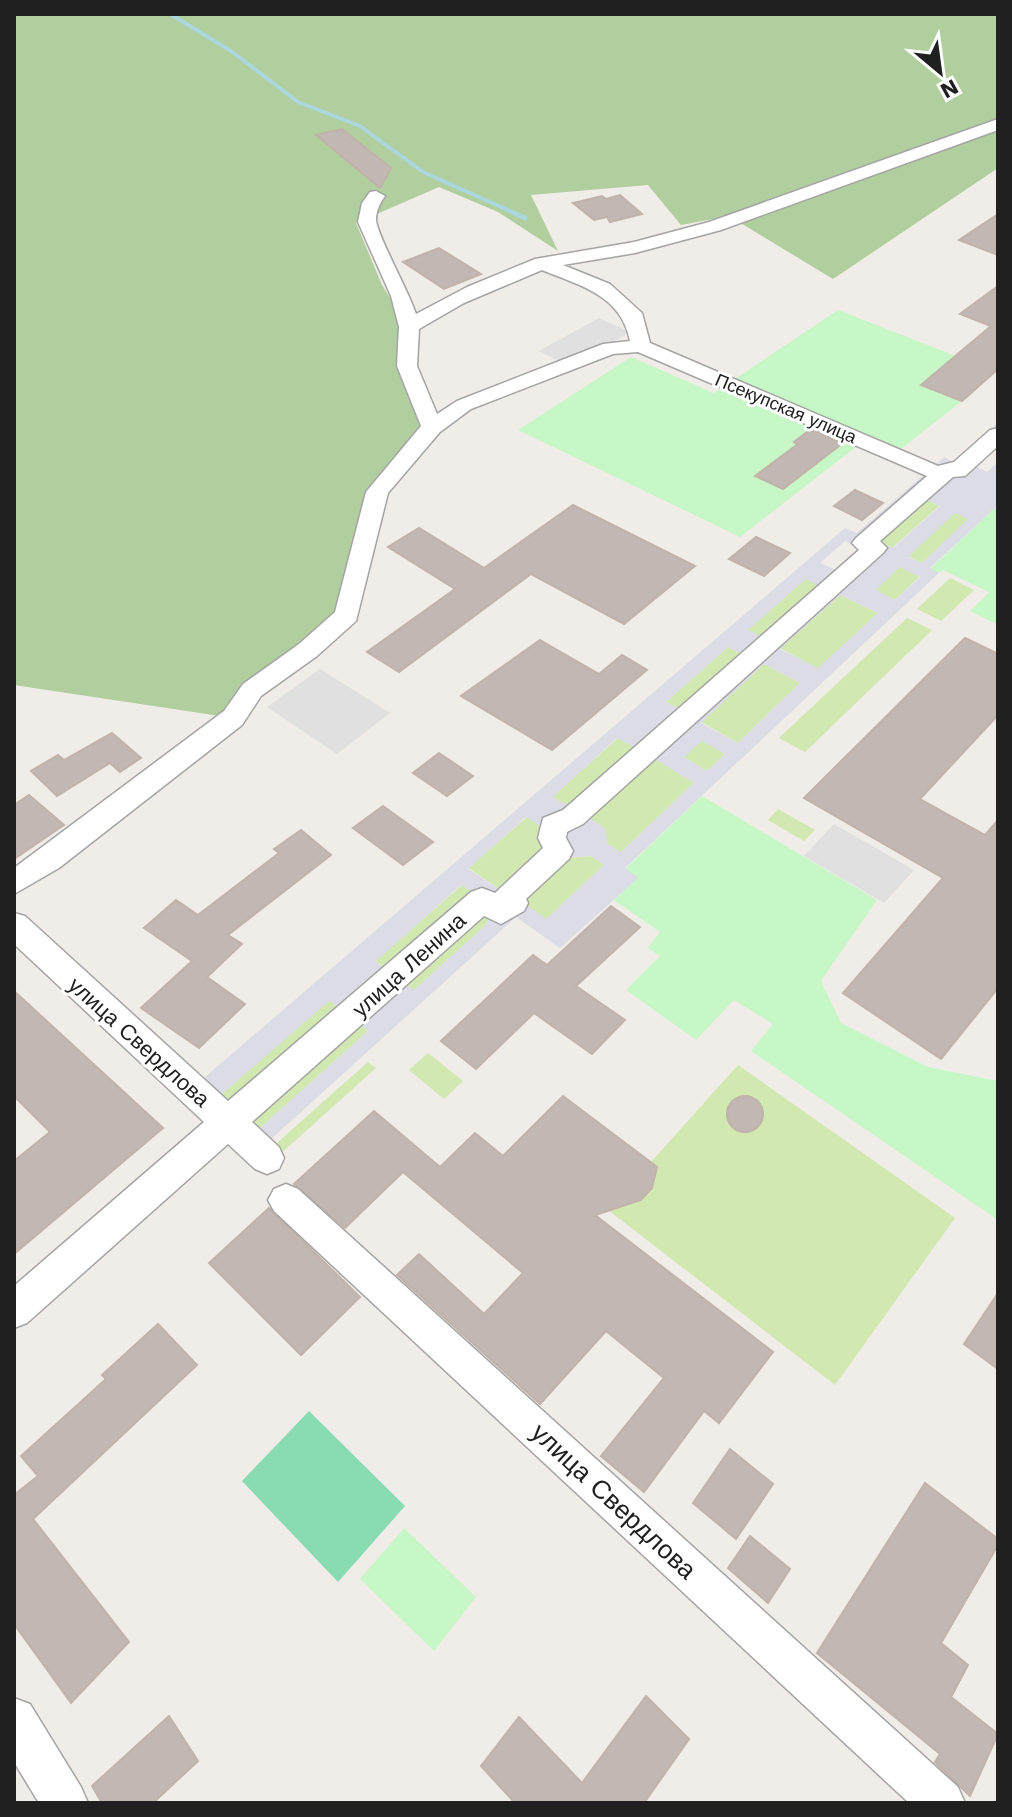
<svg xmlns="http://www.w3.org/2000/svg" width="1012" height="1817" viewBox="0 0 1012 1817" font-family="'Work Sans',sans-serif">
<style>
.grass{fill:#d1e8b0}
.forest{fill:#b1ce9e}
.park{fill:#c8f7c7}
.pitch{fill:#89dbb2}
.parking{fill:#e0e0e0}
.plaza{fill:#dbdce6;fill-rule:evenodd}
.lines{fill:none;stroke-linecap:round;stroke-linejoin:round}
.stream-far1{stroke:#aad6dc;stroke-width:4}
.stream{stroke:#aad6dc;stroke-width:5}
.building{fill:#c1b7b3;stroke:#c1b2aa;stroke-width:2}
.minor-casing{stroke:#a4a4a4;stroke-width:3}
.minor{fill:#fff;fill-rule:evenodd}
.labels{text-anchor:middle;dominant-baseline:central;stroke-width:6;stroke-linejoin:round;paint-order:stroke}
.far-street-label{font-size:18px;fill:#202020;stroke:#fff}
.street-label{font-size:22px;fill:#202020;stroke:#fff}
.near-street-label{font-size:26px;fill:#202020;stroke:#fff}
</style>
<rect width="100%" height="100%" fill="#f0ece7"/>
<g class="grass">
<path d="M925 499 940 505 892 548 877 541Z"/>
<path d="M955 512 969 519 922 563 907 556Z"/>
<path d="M900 567 920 576 895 600 875 590Z"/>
<path d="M806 578 820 585 761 637 747 630Z"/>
<path d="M950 578 974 590 941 621 917 609Z"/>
<path d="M840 595 878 613 818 669 780 648Z"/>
<path d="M907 618 932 630 805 752 779 738Z"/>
<path d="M728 647 742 655 681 710 666 702Z"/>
<path d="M764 664 800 683 738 743 701 722Z"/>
<path d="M618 738 636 748 571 808 552 797Z"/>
<path d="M702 740 725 754 707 771 684 757Z"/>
<path d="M654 758 694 783 620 853 608 844 588 817Z"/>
<path d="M778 809 815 830 804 841 768 820Z"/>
<path d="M527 817 545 829 548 848 501 890 468 868Z"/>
<path d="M591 856 605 864 546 920 521 901 568 858Z"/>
<path d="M462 885 473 892 386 969 375 961Z"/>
<path d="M492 911 486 925 414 990 403 982 475 918Z"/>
<path d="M329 1000 341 1010 226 1112 213 1101Z"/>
<path d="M356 1021 368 1031 248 1139 236 1127Z"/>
<path d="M428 1053 463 1081 444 1099 409 1070Z"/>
<path d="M368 1062 376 1068 277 1157 269 1150Z"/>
<path d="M738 1065 955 1218 835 1385 608 1210Z"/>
</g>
<path class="forest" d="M14 14H998V168L833 279 729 216 681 225 648 185 531 195 558 251 498 212 439 187 356 223 382 285 409 327 407 366 432 427 377 492 347 615 233 718 14 685Z"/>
<g class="park">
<path d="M838 310 956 356 921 385 962 401 901 449 870 436 740 537 518 430 631 357 714 393Z"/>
<path d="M998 505V625L970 611 989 592 943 570 939 573 930 569Z"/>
<path d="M702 796 877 900 821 981 841 1023 928 1067 998 1081V1220L751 1051 773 1024 734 1000 696 1040 626 990 660 956 648 948 660 932 614 900 637 878 625 869Z"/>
<path d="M404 1528 476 1597 434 1651 360 1579Z"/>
</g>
<path class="pitch" d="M309 1411 405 1506 338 1582 242 1481Z"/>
<g class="parking">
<path d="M599 318 630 332 570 367 539 351Z"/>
<path d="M320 669 390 713 337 754 267 707Z"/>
<path d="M834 824 914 870 884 903 804 856Z"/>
</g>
<path class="plaza" d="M998 423V445L975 466 987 472 998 462V505L930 568 939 573 625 868 638 878 560 948 516 917 258 1151 191 1089 845 528 857 533 944 457 954 462ZM925 499 940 506 893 548 878 541ZM955 513 968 519 922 563 908 557ZM845 541 863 549 838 571 820 563ZM900 567 920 577 895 600 876 590ZM806 579 819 586 762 637 748 630ZM840 595 878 613 818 668 780 649ZM728 647 741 654 681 710 666 702ZM764 664 800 683 738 743 701 723ZM617 738 635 748 571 807 553 797ZM702 741 725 754 707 771 684 757ZM653 758 694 783 621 852 608 844 605 828 589 817ZM526 817 545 829 548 848 501 890 468 869ZM591 856 604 865 546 919 521 901 568 858ZM461 885 472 892 386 969 375 962ZM491 912 486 925 414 990 403 982 475 918ZM329 1001 341 1009 225 1112 214 1101ZM357 1022 368 1031 249 1138 237 1127Z"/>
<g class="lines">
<path class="stream-far1" d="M170 14 231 51 298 102 360 126 423 172 519 215"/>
<path class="stream" d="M514 213 525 218"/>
</g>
<g class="building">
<path d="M342 129 391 168 380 188 316 135Z"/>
<path d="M620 195 642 214 610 222 607 217 594 220 573 203 602 196 606 199Z"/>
<path d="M998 214V255L959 240Z"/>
<path d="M439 248 481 274 444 289 403 262Z"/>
<path d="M998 286V369L962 401 921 385 991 326 960 314Z"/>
<path d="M811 429 843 443 783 489 755 476 798 444 794 442Z"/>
<path d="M855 490 883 503 862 520 834 506Z"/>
<path d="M573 505 695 566 624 624 531 574 399 672 367 652 455 589 388 547 419 528 484 568Z"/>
<path d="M756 537 790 553 764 576 729 559Z"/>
<path d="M965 638 998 654V715L920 799 985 835 998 820V988L941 1059 843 993 943 878 804 798Z"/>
<path d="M540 640 599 674 622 655 647 670 552 750 461 696Z"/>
<path d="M112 733 141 758 120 772 110 763 57 796 31 771 58 755 64 760Z"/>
<path d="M439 753 473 776 447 796 413 773Z"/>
<path d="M29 795 64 825 14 859V805Z"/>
<path d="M383 806 433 842 403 865 353 828Z"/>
<path d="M301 830 331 855 228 935 242 944 207 977 245 1004 199 1048 141 1008 192 961 144 928 176 900 198 915 279 853 274 849Z"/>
<path d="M611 906 640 927 576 986 625 1020 592 1054 534 1013 476 1069 441 1041 533 955 547 965Z"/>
<path d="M14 991 163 1128 14 1254V1161L50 1132 14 1096Z"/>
<circle cx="745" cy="1114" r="18"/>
<path d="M563 1096 657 1167 652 1188 641 1200 595 1215 773 1352 719 1423 704 1411 644 1492 601 1456 664 1378 606 1331 540 1404 397 1275 419 1254 484 1314 523 1273 403 1172 345 1228 294 1184 374 1111 440 1167 475 1133 503 1156Z"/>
<path d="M269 1208 360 1297 301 1355 209 1263Z"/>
<path d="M998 1293V1369L964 1344Z"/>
<path d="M158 1324 197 1365 33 1519 129 1642 71 1703 14 1624V1495L38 1476 21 1456 106 1379 102 1375Z"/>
<path d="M730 1449 773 1484 736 1539 693 1503Z"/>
<path d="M925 1483 998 1539V1545L941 1643 968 1665 951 1697 998 1734 970 1796 935 1762 940 1754 817 1653Z"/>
<path d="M750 1536 790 1569 768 1603 728 1568Z"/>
<path d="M646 1696 689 1739 644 1803H515L481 1766 519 1717 582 1783Z"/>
<path d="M169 1716 198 1761 153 1803H102L92 1786Z"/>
</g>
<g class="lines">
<g class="minor-casing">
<g id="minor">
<path d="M998 119V130L721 230 635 253 563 265 610 284 642 313 650 343 938 466 954 462 990 430 998 428V446L965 476 953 477 880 541 887 548 883 553 583 824 567 832 566 838 573 851 569 859 526 899 528 903 524 911 501 924 484 916 252 1122 279 1147 284 1158 279 1169 267 1174 255 1169 228 1144 27 1323 14 1328V1286L204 1122 14 944V913L25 916 228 1101 471 892 482 888 495 893 543 848 538 838 543 818 563 810 859 550 852 543 856 538 927 476 638 352 613 354 471 409 440 432 388 493 356 621 317 656 261 696 242 725 59 868 14 894V868L224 711 243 684 299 644 335 612 366 492 421 426 397 366 399 327 391 296 358 222 362 203 370 192 376 191 385 196C380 203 376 211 376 220 377 235 409 292 416 314L467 287 535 259 634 242 709 222ZM542 270C581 286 621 295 630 341L603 344 457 401 437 414 417 366 419 329 464 303Z"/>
<path d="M286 1184 298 1189 958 1787 965 1803H909L274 1211 268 1200 274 1189Z"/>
<path d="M14 1698 30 1704 81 1787 88 1803H39L14 1762Z"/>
</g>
</g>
<use href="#minor" class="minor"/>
</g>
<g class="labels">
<g class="far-street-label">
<text transform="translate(786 408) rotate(23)">Псекупская улица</text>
</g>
<g class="street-label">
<text transform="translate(409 965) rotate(-42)">улица Ленина</text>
<text transform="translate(139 1042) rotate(42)">улица Свердлова</text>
</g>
<g class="near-street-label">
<text transform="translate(614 1501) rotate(43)">улица Свердлова</text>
</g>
</g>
<rect width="1012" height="1817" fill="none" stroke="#202020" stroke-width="32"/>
<g transform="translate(940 72) rotate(151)" stroke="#ffffff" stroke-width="6" paint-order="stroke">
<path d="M0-6L14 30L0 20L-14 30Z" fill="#202020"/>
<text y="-12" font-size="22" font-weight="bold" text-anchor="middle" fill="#202020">N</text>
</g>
</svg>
